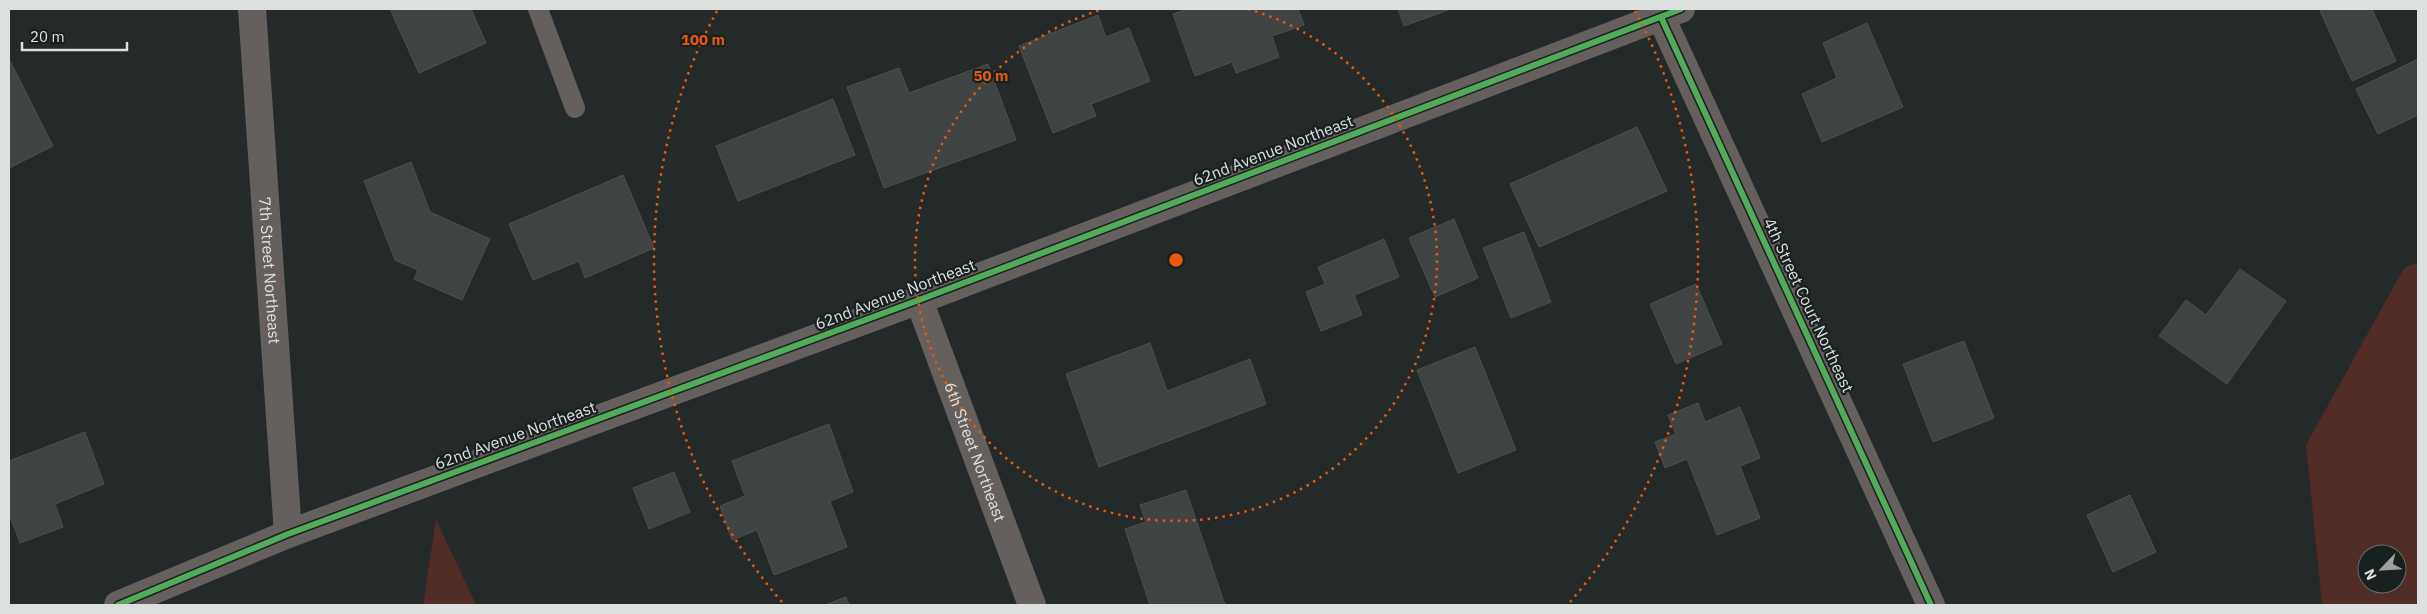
<svg xmlns="http://www.w3.org/2000/svg" width="2427" height="614" viewBox="0 0 2427 614" font-family="'IBM Plex Sans',sans-serif">
<style>
.green{fill:#522c26;fill-rule:evenodd}
.building{fill:#404343;stroke:#4c5050}
.lines{fill:none;stroke-linecap:round;stroke-linejoin:round}
.lane{stroke:#655f5d;stroke-width:20}
.street{stroke:#655f5d;stroke-width:28}
.cycleway-casing{stroke:#192120;stroke-width:9}
.cycleway{stroke:#51ab58;stroke-width:6}
.ring{fill:none;stroke:#e8590c;stroke-width:2.5;stroke-dasharray:2.5 5}
.labels{text-anchor:middle;dominant-baseline:central;stroke-width:4.5;stroke-linejoin:round;paint-order:stroke}
.street-label{font-size:16px;fill:#dce1e0;stroke:#192120}
.centre{fill:#e8590c;stroke:#192120;stroke-width:2.5}
.ring-label{font-size:15px;text-anchor:middle;font-weight:bold;fill:#e8590c;stroke:#192120;stroke-width:4.5;stroke-linejoin:round;paint-order:stroke}
</style>
<rect width="100%" height="100%" fill="#242929"/>
<g class="green">
<path d="M2418 262V605H2322L2306 445 2404 268ZM2367 554H2397V584H2367Z"/>
<path d="M436 519 476 605H423Z"/>
</g>
<g class="building">
<path d="M390 9H471L486 43 419 73Z"/>
<path d="M1188 9H1298L1304 25 1272 36 1279 57 1236 73 1232 62 1195 76 1173 14Z"/>
<path d="M1398 9H1451L1404 26Z"/>
<path d="M2325 9H2372L2396 61 2352 81 2320 11Z"/>
<path d="M1098 15 1106 37 1129 28 1150 81 1091 104 1096 116 1053 133 1019 46Z"/>
<path d="M1867 23 1903 107 1822 142 1802 94 1837 78 1823 43Z"/>
<path d="M9 59 53 146 9 168Z"/>
<path d="M2418 59V115L2378 134 2356 89Z"/>
<path d="M988 64 1016 140 884 188 847 87 899 68 909 93Z"/>
<path d="M833 99 855 155 738 201 716 146Z"/>
<path d="M1637 127 1667 191 1539 247 1510 184Z"/>
<path d="M411 162 430 212 490 239 462 300 414 279 418 270 395 260 364 181Z"/>
<path d="M623 175 654 248 585 278 579 261 533 280 509 224Z"/>
<path d="M1454 219 1478 278 1435 297 1409 238Z"/>
<path d="M1524 232 1551 302 1511 318 1483 248Z"/>
<path d="M1384 239 1399 277 1354 295 1362 315 1321 331 1306 292 1325 284 1318 267Z"/>
<path d="M2240 269 2286 301 2227 384 2159 336 2186 300 2206 315Z"/>
<path d="M1696 284 1722 344 1676 364 1650 304Z"/>
<path d="M1964 341 1994 418 1933 442 1903 364Z"/>
<path d="M1150 343 1167 391 1250 359 1266 404 1099 467 1066 374Z"/>
<path d="M1475 347 1516 450 1458 473 1417 370Z"/>
<path d="M1698 403 1705 422 1740 407 1760 458 1740 466 1760 518 1717 535 1687 459 1665 468 1655 442 1676 434 1668 415Z"/>
<path d="M829 424 853 492 830 501 847 547 774 575 757 530 732 540 720 506 745 496 732 461Z"/>
<path d="M85 432 104 484 55 504 63 527 20 543 9 513V461Z"/>
<path d="M674 472 690 512 649 529 633 488Z"/>
<path d="M1186 490 1225 605H1150L1125 529 1146 522 1140 505Z"/>
<path d="M2130 495 2156 552 2113 572 2087 515Z"/>
<path d="M846 597 849 605H825Z"/>
</g>
<g class="lines">
<path class="lane" d="M538 9 575 108"/>
<g class="street">
<path id="s1" d="M252 9 288 534"/>
<path d="M1661 17 1931 605"/>
<path id="s2" d="M919 300 1032 605"/>
<path d="M118 605 288 534 919 300 1681 9"/>
</g>
<g class="cycleway-casing">
<g id="cycleway">
<path d="M1661 17 1931 605"/>
<path d="M118 605 288 534 919 300 1681 9"/>
</g>
</g>
<use href="#cycleway" class="cycleway"/>
</g>
<g class="ring">
<path d="M1248 9A261 261 0 1 1 1104 9"/>
<path d="M782 602A522 522 0 0 1 717 11M1635 11A522 522 0 0 1 1570 602"/>
</g>
<g class="labels">
<g class="street-label">
<text transform="translate(1273 150) rotate(-21)">62nd Avenue Northeast</text>
<text stroke="none"><textPath href="#s1" startOffset="262">7th Street Northeast</textPath></text>
<text transform="translate(895 294) rotate(-21)">62nd Avenue Northeast</text>
<text transform="translate(1809 305) rotate(65)">4th Street Court Northeast</text>
<text transform="translate(515 435) rotate(-20)">62nd Avenue Northeast</text>
<text stroke="none"><textPath href="#s2" startOffset="162">6th Street Northeast</textPath></text>
</g>
</g>
<circle cx="1176" cy="260" r="8" class="centre"/>
<g class="ring-label">
<text x="703" y="45">100 m</text>
<text x="991" y="81">50 m</text>
</g>
<rect width="2427" height="614" fill="none" stroke="#dce1e0" stroke-width="20"/>
<g transform="translate(2382 569) rotate(245)"><circle r="24" fill="#192120" stroke="#676e6d"/>
<path d="M0-4L9 19L0 12L-9 19Z" fill="#9ca1a0"/>
<text y="-8" font-size="14" font-weight="bold" text-anchor="middle" fill="#dce1e0">N</text>
</g>
<path d="M22 42v8h105v-8" fill="none" stroke="#dce1e0" stroke-width="2.5"/>
<text x="30" y="42" font-size="15" fill="#dce1e0" stroke="#192120" stroke-width="4" paint-order="stroke">20 m</text>
</svg>
